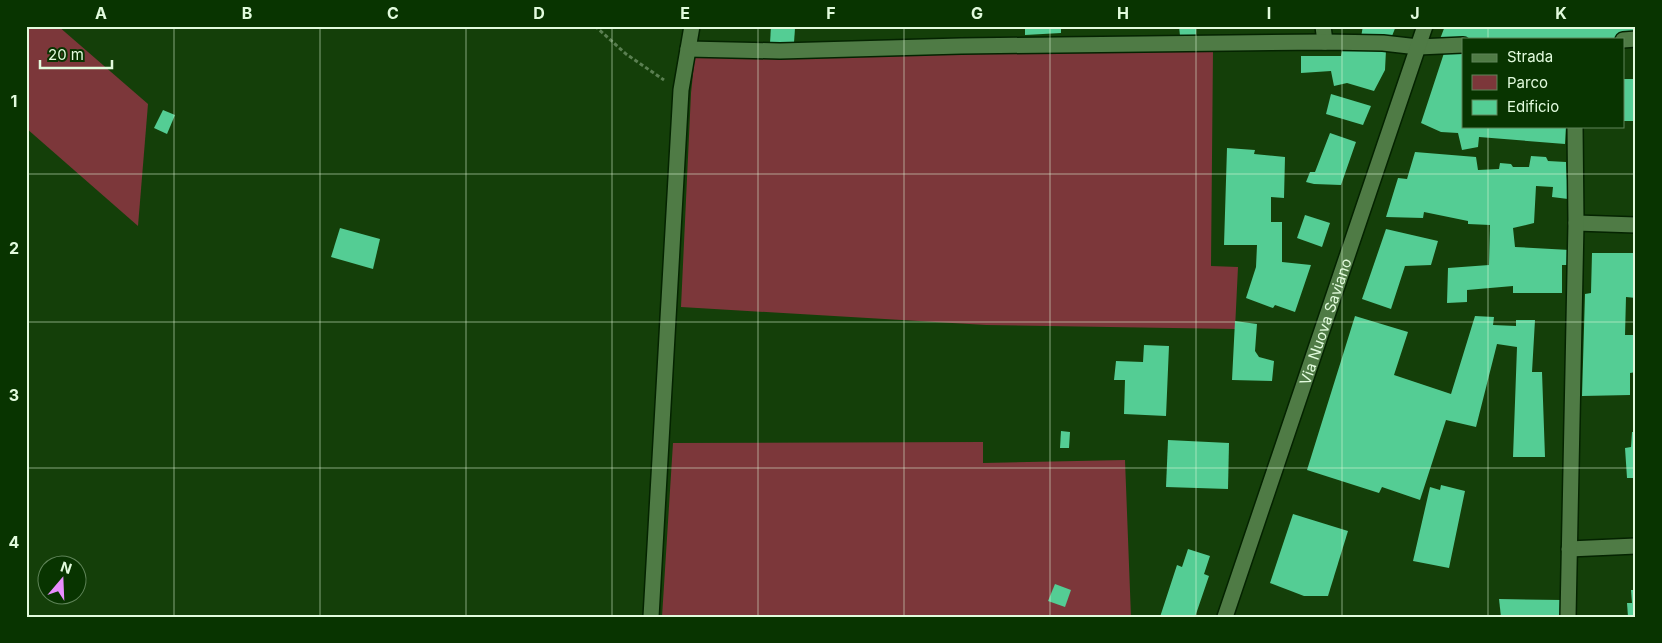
<svg xmlns="http://www.w3.org/2000/svg" width="1662" height="643" viewBox="0 0 1662 643" font-family="Inter,sans-serif">
<style>
.green{fill:#7c373a}
.building{fill:#54cd94}
.lines{fill:none;stroke-linecap:round;stroke-linejoin:round}
.street-casing{stroke:#042300;stroke-width:18}
.secondary-casing{stroke:#042300;stroke-width:18}
.path{stroke:#5a7f51;stroke-width:3;stroke-dasharray:4 2.5;stroke-linecap:butt}
.street{stroke:#4f7b45;stroke-width:15}
.secondary{stroke:#4f7b45;stroke-width:15}
.grid{fill:none;stroke:#e2fbdd;stroke-width:1;stroke-opacity:0.55}
.labels{text-anchor:middle;dominant-baseline:central;stroke-width:5;stroke-linejoin:round;paint-order:stroke}
.street-label{font-size:15px;fill:#e2fbdd;stroke:#083400}
.neatline{fill:none;stroke:#e2fbdd;stroke-width:2}
.grid-label{font-size:16px;text-anchor:middle;font-weight:bold;fill:#e2fbdd}
</style>
<rect width="100%" height="100%" fill="#143f09"/>
<g class="green">
<path d="M26 26H58L148 104 138 226 26 128Z"/>
<path d="M1213 50 1211 266 1238 267 1235 329 986 325 681 307 691 93 695 55Z"/>
<path d="M983 442V463L1125 460 1131 617H662L673 443Z"/>
</g>
<g class="building">
<path d="M771 26 795 28 794 43H770Z"/>
<path d="M1025 26H1061V33L1025 35Z"/>
<path d="M1179 26H1196V35L1180 36Z"/>
<path d="M1363 26H1396L1392 36 1361 37Z"/>
<path d="M1445 26H1636V39H1440Z"/>
<path d="M1342 50H1386L1385 70 1374 91 1347 83 1334 86 1331 71 1301 73V56H1341Z"/>
<path d="M1451 51H1463V126H1566L1565 144 1479 137 1478 147 1462 150 1458 133 1441 132 1421 123 1444 53 1449 54Z"/>
<rect x="1623" y="79" width="13" height="42"/>
<path d="M1331 94 1371 106 1363 125 1326 114Z"/>
<path d="M163 110 175 115 167 134 154 128Z"/>
<path d="M1330 133 1356 142 1341 185 1314 184 1306 182 1310 172H1315Z"/>
<path d="M1227 148 1255 150 1254 154 1285 157 1284 198 1271 197V222H1282V262L1311 265 1295 312 1275 305 1273 308 1246 298 1256 267 1257 245H1224Z"/>
<path d="M1415 152 1476 157 1478 170 1499 169 1500 163 1511 164 1513 167H1529L1531 156 1546 157 1548 161 1566 162 1568 199 1552 197 1553 187 1536 186 1534 223 1513 228 1515 247 1570 250 1569 265H1562V293H1513V286L1467 290V302L1447 303 1448 268 1489 265 1490 225 1468 224V221L1424 212 1423 218 1386 217 1398 178 1407 179Z"/>
<path d="M1305 215 1330 223 1322 247 1297 238Z"/>
<path d="M340 228 380 239 373 269 331 257Z"/>
<path d="M1386 229 1438 241 1431 265 1405 266 1391 309 1362 299Z"/>
<path d="M1592 253H1636V298L1626 297 1625 335H1634L1636 363V372L1630 373V395L1582 396 1585 294 1591 293Z"/>
<path d="M1355 316 1408 332 1394 375 1451 394 1475 316 1494 317 1493 325 1516 326V320H1535L1532 372H1542L1545 457H1513L1517 347 1497 344 1476 427 1446 420 1420 500 1382 487 1379 493 1307 470Z"/>
<path d="M1235 321 1257 324 1255 351 1259 357 1274 361 1272 381 1232 380Z"/>
<path d="M1144 345 1169 346 1166 416 1124 414 1125 380H1114L1116 361 1143 362Z"/>
<path d="M1061 431 1070 432 1069 448H1060Z"/>
<path d="M1632 432H1636V478H1627L1625 448 1631 447Z"/>
<path d="M1168 440 1229 443 1228 489 1166 487Z"/>
<path d="M1441 485 1465 491 1449 568 1413 561 1430 487 1440 490Z"/>
<path d="M1293 514 1348 531 1328 596H1304L1270 583Z"/>
<path d="M1188 549 1210 556 1204 574 1209 576 1195 617H1160L1177 565 1182 567Z"/>
<path d="M1055 584 1071 590 1065 607 1048 601Z"/>
<path d="M1631 590H1636V616L1628 617 1627 603H1632Z"/>
<path d="M1499 599 1562 600V617H1501Z"/>
</g>
<g class="lines">
<g class="street-casing">
<g id="street">
<path d="M1323 26 1325 42"/>
<path d="M1623 40 1636 39"/>
<path d="M688 49 780 51 961 46 1325 42 1383 43 1418 47 1463 45"/>
<path d="M1576 223 1636 225"/>
<path d="M1569 549 1636 546"/>
<path d="M651 617 681 90 692 26"/>
<path d="M1568 617 1576 223 1575 126"/>
</g>
</g>
<g class="secondary-casing">
<g id="secondary">
<path id="s1" d="M1225 617 1425 26"/>
</g>
</g>
<path class="path" d="M595 26 626 54 664 80"/>
<use href="#street" class="street"/>
<use href="#secondary" class="secondary"/>
</g>
<path class="grid" d="M174 26V617M320 26V617M466 26V617M612 26V617M758 26V617M904 26V617M1050 26V617M1196 26V617M1342 26V617M1488 26V39M1488 126V617M26 174H1636M26 322H1636M26 468H1636"/>
<g class="labels">
<g class="street-label">
<text stroke="none"><textPath href="#s1" startOffset="312">Via Nuova Saviano</textPath></text>
</g>
</g>
<rect width="1662" height="643" fill="none" stroke="#083400" stroke-width="55"/>
<rect x="1462" y="38" width="162" height="90" fill="#083400" stroke="#5f8458"/>
<rect x="1472" y="54" width="25" height="8" fill="#4f7b45" stroke="#5f8458"/>
<text x="1507" y="62" font-size="15" fill="#e2fbdd">Strada</text>
<rect x="1472" y="75" width="25" height="15" fill="#7c373a" stroke="#5f8458"/>
<text x="1507" y="88" font-size="15" fill="#e2fbdd">Parco</text>
<rect x="1472" y="100" width="25" height="15" fill="#54cd94" stroke="#5f8458"/>
<text x="1507" y="112" font-size="15" fill="#e2fbdd">Edificio</text>
<g transform="translate(62 580) rotate(19)"><circle r="24" fill="#083400" stroke="#5f8458"/>
<path d="M0-4L9 19L0 12L-9 19Z" fill="#e98dfe"/>
<text y="-8" font-size="14" font-weight="bold" text-anchor="middle" fill="#e2fbdd">N</text>
</g>
<path d="M40 60v8h72v-8" fill="none" stroke="#e2fbdd" stroke-width="2.5"/>
<text x="48" y="60" font-size="15" fill="#e2fbdd" stroke="#083400" stroke-width="4" paint-order="stroke">20 m</text>
<rect x="28" y="28" width="1606" height="588" class="neatline"/>
<g class="grid-label">
<text x="101" y="19">A</text>
<text x="247" y="19">B</text>
<text x="393" y="19">C</text>
<text x="539" y="19">D</text>
<text x="685" y="19">E</text>
<text x="831" y="19">F</text>
<text x="977" y="19">G</text>
<text x="1123" y="19">H</text>
<text x="1269" y="19">I</text>
<text x="1415" y="19">J</text>
<text x="1561" y="19">K</text>
<text x="14" y="107">1</text>
<text x="14" y="254">2</text>
<text x="14" y="401">3</text>
<text x="14" y="548">4</text>
</g>
</svg>
